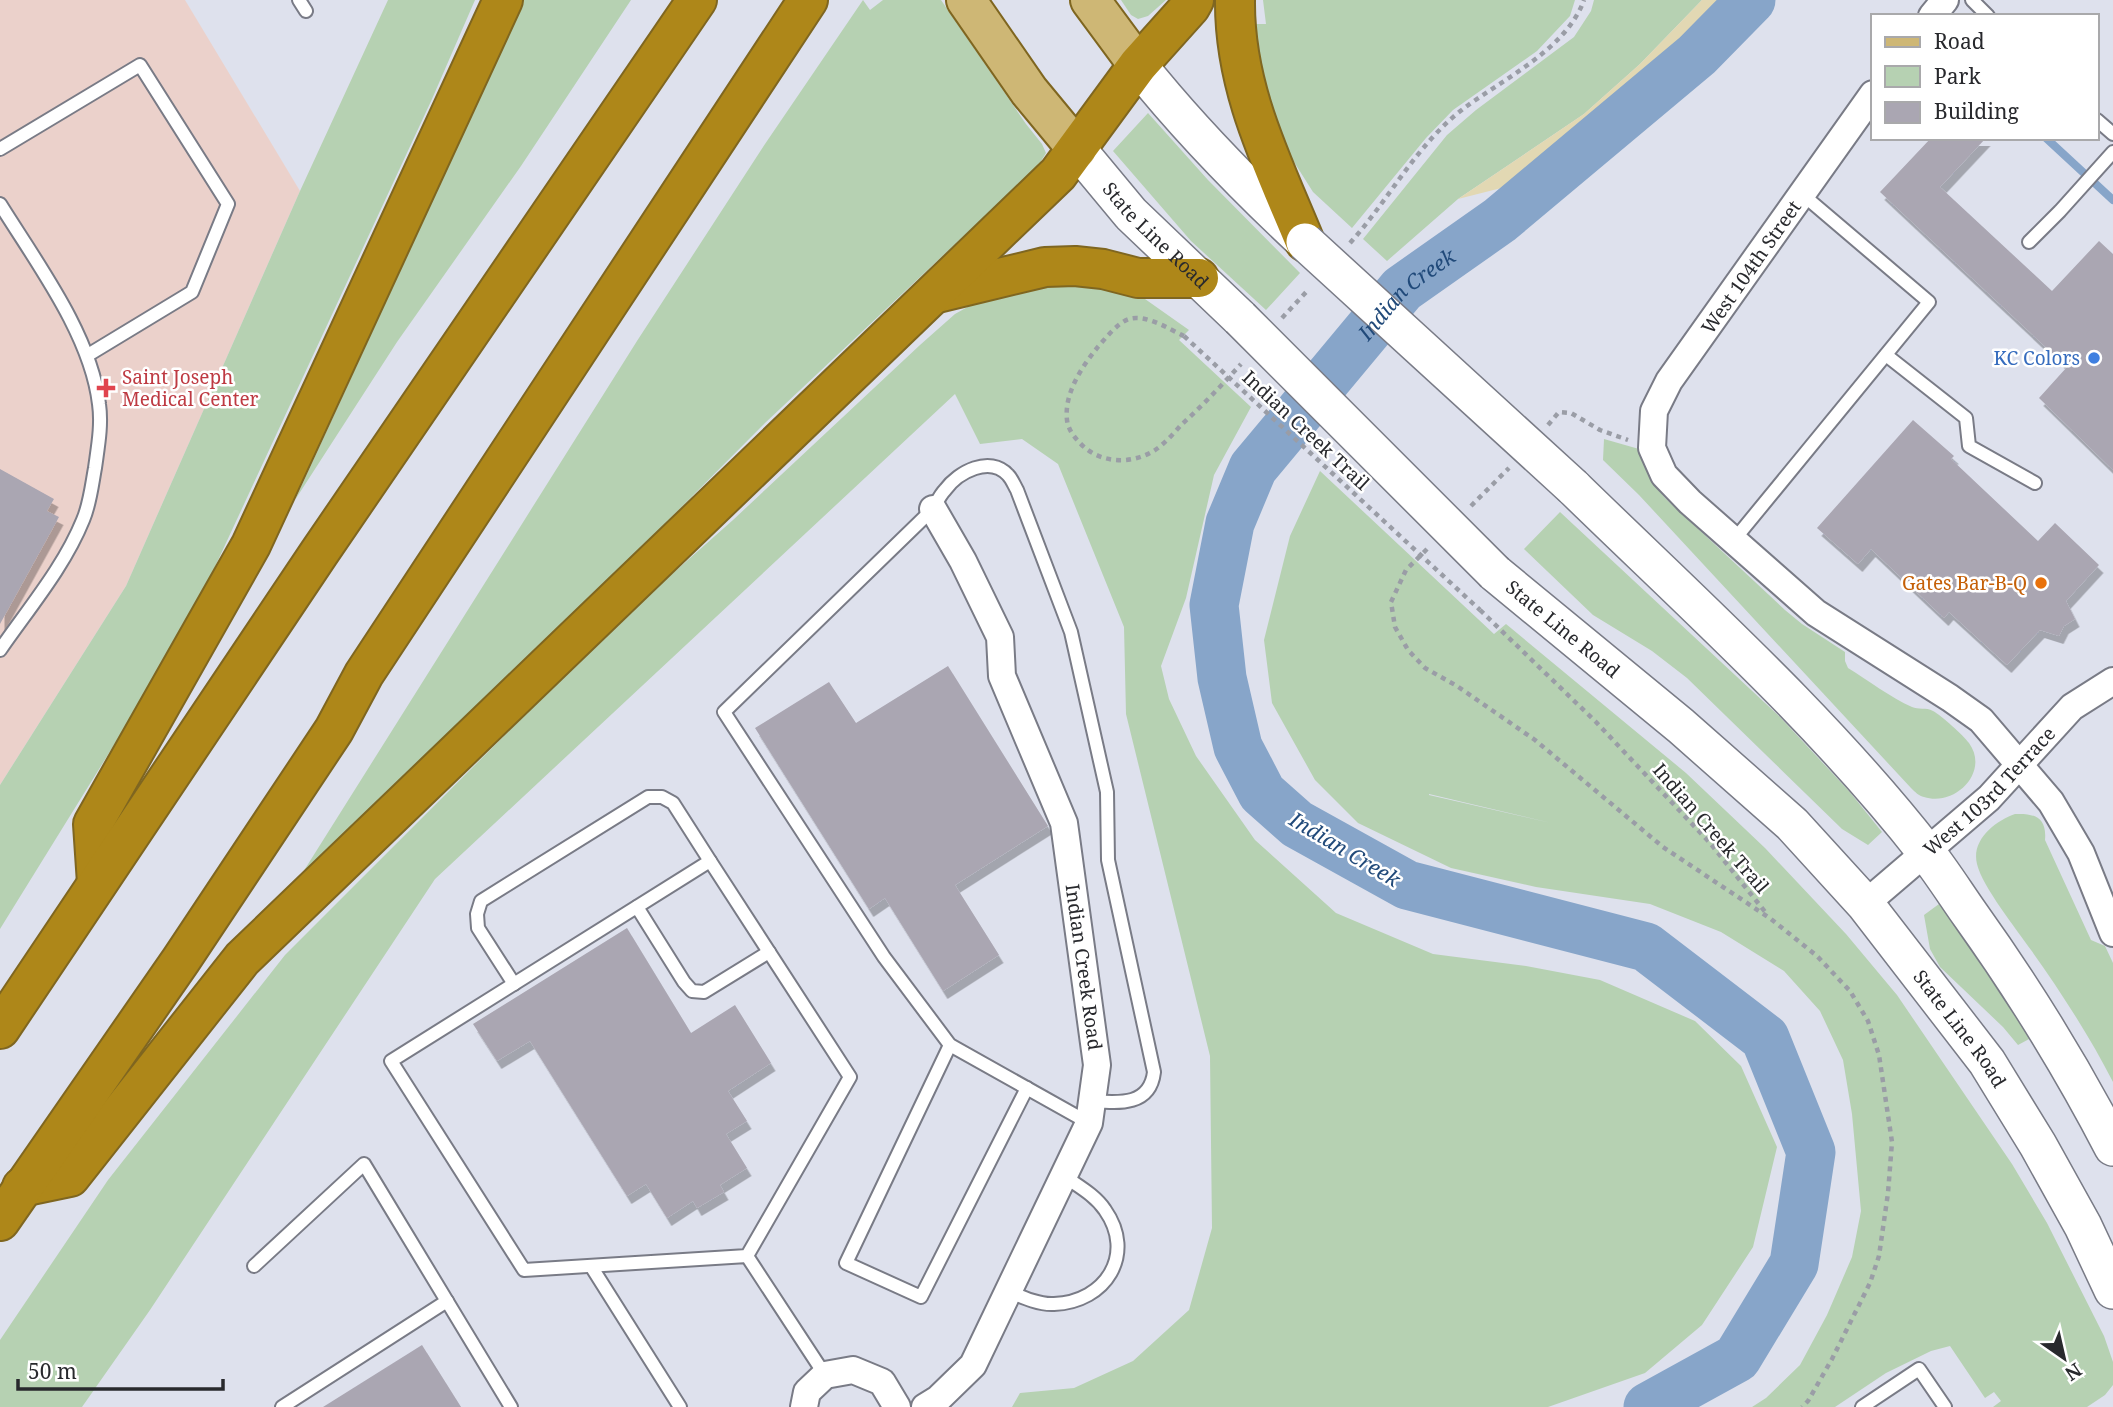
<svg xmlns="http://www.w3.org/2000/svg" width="2113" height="1407" viewBox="0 0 2113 1407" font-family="'Noto Serif',serif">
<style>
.medical{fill:#ebd1cb}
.green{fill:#b6d1b2;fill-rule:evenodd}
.sand{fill:#e2d8b3}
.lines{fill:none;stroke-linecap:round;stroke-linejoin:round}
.stream{stroke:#87a5c9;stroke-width:8}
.river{stroke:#87a5c9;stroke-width:49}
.building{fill:#aaa6b2;filter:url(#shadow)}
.service-casing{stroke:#797b86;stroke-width:16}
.minor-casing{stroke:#797b86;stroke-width:30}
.secondary-casing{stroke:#797b86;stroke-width:40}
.primary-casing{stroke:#7f6620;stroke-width:42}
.motorway-casing{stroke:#7f6620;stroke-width:42}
.path{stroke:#9a9da6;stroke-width:4.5;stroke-dasharray:5 5;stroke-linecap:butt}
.service{stroke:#fff;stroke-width:12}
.minor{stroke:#fff;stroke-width:26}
.secondary{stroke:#fff;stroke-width:37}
.primary{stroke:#ceb775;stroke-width:38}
.motorway{stroke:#ae8719;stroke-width:38}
.secondary-bridge-casing{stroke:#797b86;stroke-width:40;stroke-linecap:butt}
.path-bridge{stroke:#9a9da6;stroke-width:4.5;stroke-dasharray:5 5;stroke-linecap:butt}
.secondary-bridge{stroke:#fff;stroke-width:37}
.shop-dot{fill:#3f7fe0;stroke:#fff;stroke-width:2.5}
.health-dot{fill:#e0444e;stroke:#fff;stroke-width:2.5}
.food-dot{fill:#e8710a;stroke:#fff;stroke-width:2.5}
.labels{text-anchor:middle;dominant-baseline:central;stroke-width:5;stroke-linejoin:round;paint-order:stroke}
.street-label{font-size:19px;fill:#28292d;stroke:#fff}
.shop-label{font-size:19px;fill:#366cbe;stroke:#fff;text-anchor:end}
.health-label{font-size:19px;fill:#be3a42;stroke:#fff;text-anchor:start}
.food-label{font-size:19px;fill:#c56008;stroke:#fff;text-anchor:end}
.water-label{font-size:21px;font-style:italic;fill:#214a7a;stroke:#fff}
</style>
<defs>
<filter id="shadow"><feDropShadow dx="4.5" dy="8" stdDeviation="0" flood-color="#0004"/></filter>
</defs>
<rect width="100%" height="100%" fill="#dee1ed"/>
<path class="medical" d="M0 0H185L300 191 126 586 0 785Z"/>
<g class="green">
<path d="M388 0H475L432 99 187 627 0 929V785L126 586 300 191Z"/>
<path d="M520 0H631L521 166 397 342 295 500 462 136Z"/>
<path d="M863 0 870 10 883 0H941L1026 124 1042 144 1046 153 1038 166 765 423 581 608 495 688 293 888 637 341 765 144Z"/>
<path d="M1121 0H1166L1148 16 1138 19 1131 15Z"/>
<path d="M1263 0H1575L1570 16 1537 51 1453 110 1426 138 1352 228 1313 192 1270 124 1253 24H1266Z"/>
<path d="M1594 0H1702L1640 64 1584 114 1458 199 1387 261 1363 239 1447 135 1476 110 1574 37 1591 11Z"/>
<path d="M1148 113 1208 180 1300 273 1266 310 1191 241 1113 151Z"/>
<path d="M1030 281 1114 288 1145 299 1189 330 1179 340 1251 407 1214 475 1186 598 1161 666 1169 699 1196 756 1255 840 1336 913 1433 954 1526 966 1600 980 1695 1021 1741 1066 1777 1147 1753 1247 1702 1325 1645 1373 1548 1407H1012L1020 1393 1074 1388 1133 1361 1189 1310 1212 1228 1210 1056 1126 714 1124 627 1058 464 1022 439 980 444 955 394 435 879 150 1310 82 1407H0V1340L108 1180 285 955 619 621 733 520 920 345 955 314 998 290Z"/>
<path d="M1604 439 1639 449C1644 468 1652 483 1665 498L1785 610 1802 624 1845 652V661L1848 668C1868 680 1891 698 1912 707 1918 710 1926 707 1933 711 1942 716 1963 735 1969 743 1990 772 1955 807 1924 797 1919 796 1915 792 1911 788L1639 495 1603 460Z"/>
<path d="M1320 471 1494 634 1506 624 1686 773 1765 848 1846 934 1897 995 2012 1164 2047 1223 2104 1336 2113 1362V1385L2105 1395 2087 1407H1993L2001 1401 1994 1392 1985 1398 1950 1346 1931 1351 1886 1373 1835 1407H1752L1766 1398 1800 1365 1827 1315 1852 1257 1861 1211 1852 1114 1843 1060 1820 1011 1784 971 1721 932 1650 904 1536 887 1451 868 1358 823 1315 780 1272 703 1264 640 1290 536ZM1429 795V794L1551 823Z"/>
<path d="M1560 512 1779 716 1849 791 1882 832 1868 845 1842 829 1687 678 1652 651 1593 615 1524 549Z"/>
<path d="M2015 814C2035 813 2047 818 2045 840L2091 940 2105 946 2113 963V1082C2090 1037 2061 992 2031 950 2017 930 1982 886 1977 864 1971 840 1995 821 2015 814Z"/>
<path d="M1939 904 1983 965 2031 1038 2018 1045 2003 1027 1940 967 1930 949 1924 915Z"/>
</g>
<path class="sand" d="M1702 0H1743L1671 67 1583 141 1517 184 1458 199 1584 114 1640 64Z"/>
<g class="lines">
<path class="stream" d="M2046 138 2113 200"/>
<path class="river" id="s1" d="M1648 1407 1737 1358 1794 1264 1811 1152 1765 1038 1646 947 1407 885 1297 824 1262 793 1238 747 1222 678 1214 605 1230 523 1253 468 1402 289 1500 220 1697 55 1751 0"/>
</g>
<g class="building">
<path d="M1931 138H1986L1940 187 2052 291 2099 241 2113 254V470L2039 398 2067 367 1880 192Z"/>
<path d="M1913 420 1954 456 1951 459 2038 541 2055 523 2099 565 2066 601 2075 619 2064 626 2059 636 2040 630 2007 665 1949 612 1944 618 1871 549 1858 564 1817 528Z"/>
<path d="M0 469 54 499 47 511 59 517 0 624Z"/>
<path d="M948 666 1048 826 955 885 999 955 943 991 885 898 869 909 755 728 829 682 856 723Z"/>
<path d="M627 928 691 1033 735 1005 771 1063 728 1091 747 1121 726 1134 747 1168 720 1185 724 1192 697 1208 693 1201 667 1218 646 1184 627 1196 530 1041 497 1061 473 1024Z"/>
<path d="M422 1345 461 1407H323Z"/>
</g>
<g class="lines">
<g class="service-casing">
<g id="service">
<path d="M299 0 306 11"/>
<path d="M1972 0 1988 16"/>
<path d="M2097 120 2113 134"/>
<path d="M0 149 140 65 228 204 192 292 88 355"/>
<path d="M0 204C36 262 91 335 99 404 102 425 98 446 95 468 92 484 90 504 83 520 64 567 29 608 0 650"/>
<path d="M2029 242 2060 211 2113 152"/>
<path d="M1886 355 1966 418 1969 446 2035 483"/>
<path d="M1734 540 1929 302 1802 194"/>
<path d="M637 907 684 982 692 991 704 992 769 952"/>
<path d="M514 984 478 928 477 914 481 901 648 797H662L673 803 710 861"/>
<path d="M950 1045 846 1263 921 1297 1027 1088"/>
<path d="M1089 1123 950 1045 884 957 724 712 933 509C937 502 940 495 945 490 958 472 990 455 1008 475 1012 479 1014 485 1017 490L1071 632 1107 792 1108 860 1154 1072C1150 1106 1119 1103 1092 1101"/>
<path d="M747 1256 850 1077 710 861 391 1061 524 1270 747 1256 825 1375"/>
<path d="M254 1266 364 1164 511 1407"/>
<path d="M591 1266 680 1407"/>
<path d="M1008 1291C1022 1297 1039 1305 1054 1304 1106 1302 1136 1254 1105 1210 1095 1195 1078 1186 1064 1176"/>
<path d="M282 1407 447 1301"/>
<path d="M1862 1407 1919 1369 1945 1407"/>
</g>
</g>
<g class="minor-casing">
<g id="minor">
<path d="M1932 16 1945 0"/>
<path d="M1873 94 1669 381 1654 411 1652 448 1664 475 1690 502 1816 613 1950 698 1981 720 2051 802 2081 853 2113 933"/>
<path id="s2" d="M1865 904 1989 798 2072 707 2113 681"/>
<path d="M804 1407 807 1392 825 1375 853 1370 882 1382 897 1407"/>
<path d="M925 1407 938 1399 973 1365 1089 1123 1097 1065 1064 823 1002 676 1000 637 963 561 933 509"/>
</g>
</g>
<g class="secondary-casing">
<g id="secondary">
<path d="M1138 65C1189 129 1245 186 1305 242"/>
<path id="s3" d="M1077 149 1131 214 1240 318"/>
<path d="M1573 487C1694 605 1822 719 1926 852 1941 871 1955 893 1969 913 2022 987 2071 1066 2113 1147"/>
<path id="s4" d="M1495 573 1681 726 1792 824 1865 904 1987 1062 2038 1145 2083 1226 2113 1290"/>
</g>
</g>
<g class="primary-casing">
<g id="primary">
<path d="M966 0 1029 91 1077 149"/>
<path d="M1090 0 1138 65"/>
</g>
</g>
<g class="motorway-casing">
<g id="motorway">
<path d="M1235 0C1234 88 1272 162 1305 242"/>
<path d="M937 293 1045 267 1075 266 1103 269 1138 278H1199"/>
<path d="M97 883 93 824 251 545 503 0"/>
<path d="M0 1029 319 553 697 0"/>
<path d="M22 1187 70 1177 242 959 1058 174 1138 65 1190 7 1194 0"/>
<path d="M0 1221 181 960 334 730 364 674 808 0"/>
</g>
</g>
<g class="path">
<path d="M1350 243C1389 200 1416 145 1463 109 1504 78 1566 50 1584 0"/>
<path d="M1282 318 1309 289"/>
<path d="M1184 336C1169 329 1146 314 1129 319 1117 323 1105 339 1097 348 1081 368 1064 394 1067 420 1068 429 1074 437 1080 443 1100 465 1135 465 1158 448 1166 442 1174 433 1181 425 1202 406 1222 385 1241 364"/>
<path d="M1548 425 1559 412 1571 413 1600 430 1628 440"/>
<path d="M1471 506 1509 468"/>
<path d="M1427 549 1406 570 1391 602 1395 627 1408 650 1425 668 1457 686 1535 740 1663 847 1771 919 1817 956 1850 991 1868 1021 1879 1055 1892 1142 1888 1193 1879 1256 1870 1283 1832 1359 1808 1401 1802 1407"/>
<path d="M1480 610 1596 722 1710 843 1766 913"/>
</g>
<use href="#service" class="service"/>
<use href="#minor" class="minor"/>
<use href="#secondary" class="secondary"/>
<use href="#primary" class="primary"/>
<use href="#motorway" class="motorway"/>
<g class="secondary-bridge-casing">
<g id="secondary-bridge">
<path d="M1305 242 1573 487"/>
<path d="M1240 318 1495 573"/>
</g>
</g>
<path class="path-bridge" d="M1184 336 1480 610"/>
<use href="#secondary-bridge" class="secondary-bridge"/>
</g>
<circle class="shop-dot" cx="2094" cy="358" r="7"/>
<path class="health-dot" d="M102.5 377.5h7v7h7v7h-7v7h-7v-7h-7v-7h7z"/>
<circle class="food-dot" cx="2041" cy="583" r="7"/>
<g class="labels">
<g class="street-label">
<text stroke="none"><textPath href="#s3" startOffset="117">State Line Road</textPath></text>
<text transform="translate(1751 267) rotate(-55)">West 104th Street</text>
<text transform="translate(1306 430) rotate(43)">Indian Creek Trail</text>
<text stroke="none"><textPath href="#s4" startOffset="88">State Line Road</textPath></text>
<text stroke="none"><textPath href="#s2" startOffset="168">West 103rd Terrace</textPath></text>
<text transform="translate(1711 828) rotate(49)">Indian Creek Trail</text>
<text transform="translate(1084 967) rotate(82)">Indian Creek Road</text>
<text stroke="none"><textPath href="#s4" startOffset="654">State Line Road</textPath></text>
</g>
<g class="shop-label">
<text x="2080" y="358">KC Colors</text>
</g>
<g class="health-label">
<text x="122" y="377">Saint Joseph<tspan x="122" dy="22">Medical Center</tspan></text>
</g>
<g class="food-label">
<text x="2027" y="583">Gates Bar-B-Q</text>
</g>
<g class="water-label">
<text stroke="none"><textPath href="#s1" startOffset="1589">Indian Creek</textPath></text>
<text transform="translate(1345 849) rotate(31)">Indian Creek</text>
</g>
</g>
<rect x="1871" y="14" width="228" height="126" fill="#ffffff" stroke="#a9a9ab" stroke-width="2"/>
<rect x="1885" y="37" width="35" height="10" fill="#ceb775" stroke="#a9a9ab" stroke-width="2"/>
<text x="1934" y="49" font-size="21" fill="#28292d">Road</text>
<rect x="1885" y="66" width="35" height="21" fill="#b6d1b2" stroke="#a9a9ab" stroke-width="2"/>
<text x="1934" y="84" font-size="21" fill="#28292d">Park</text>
<rect x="1885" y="102" width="35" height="21" fill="#aaa6b2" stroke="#a9a9ab" stroke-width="2"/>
<text x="1934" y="119" font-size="21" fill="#28292d">Building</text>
<g transform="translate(2064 1358) rotate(146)" stroke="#ffffff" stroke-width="5" paint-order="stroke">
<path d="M0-5L12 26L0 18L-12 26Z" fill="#28292d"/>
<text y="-10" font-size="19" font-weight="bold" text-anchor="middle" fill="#28292d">N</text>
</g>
<path d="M18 1379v10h205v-10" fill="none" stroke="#28292d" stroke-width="3.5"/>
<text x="28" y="1379" font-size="21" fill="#28292d" stroke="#ffffff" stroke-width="5" paint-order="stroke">50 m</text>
</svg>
